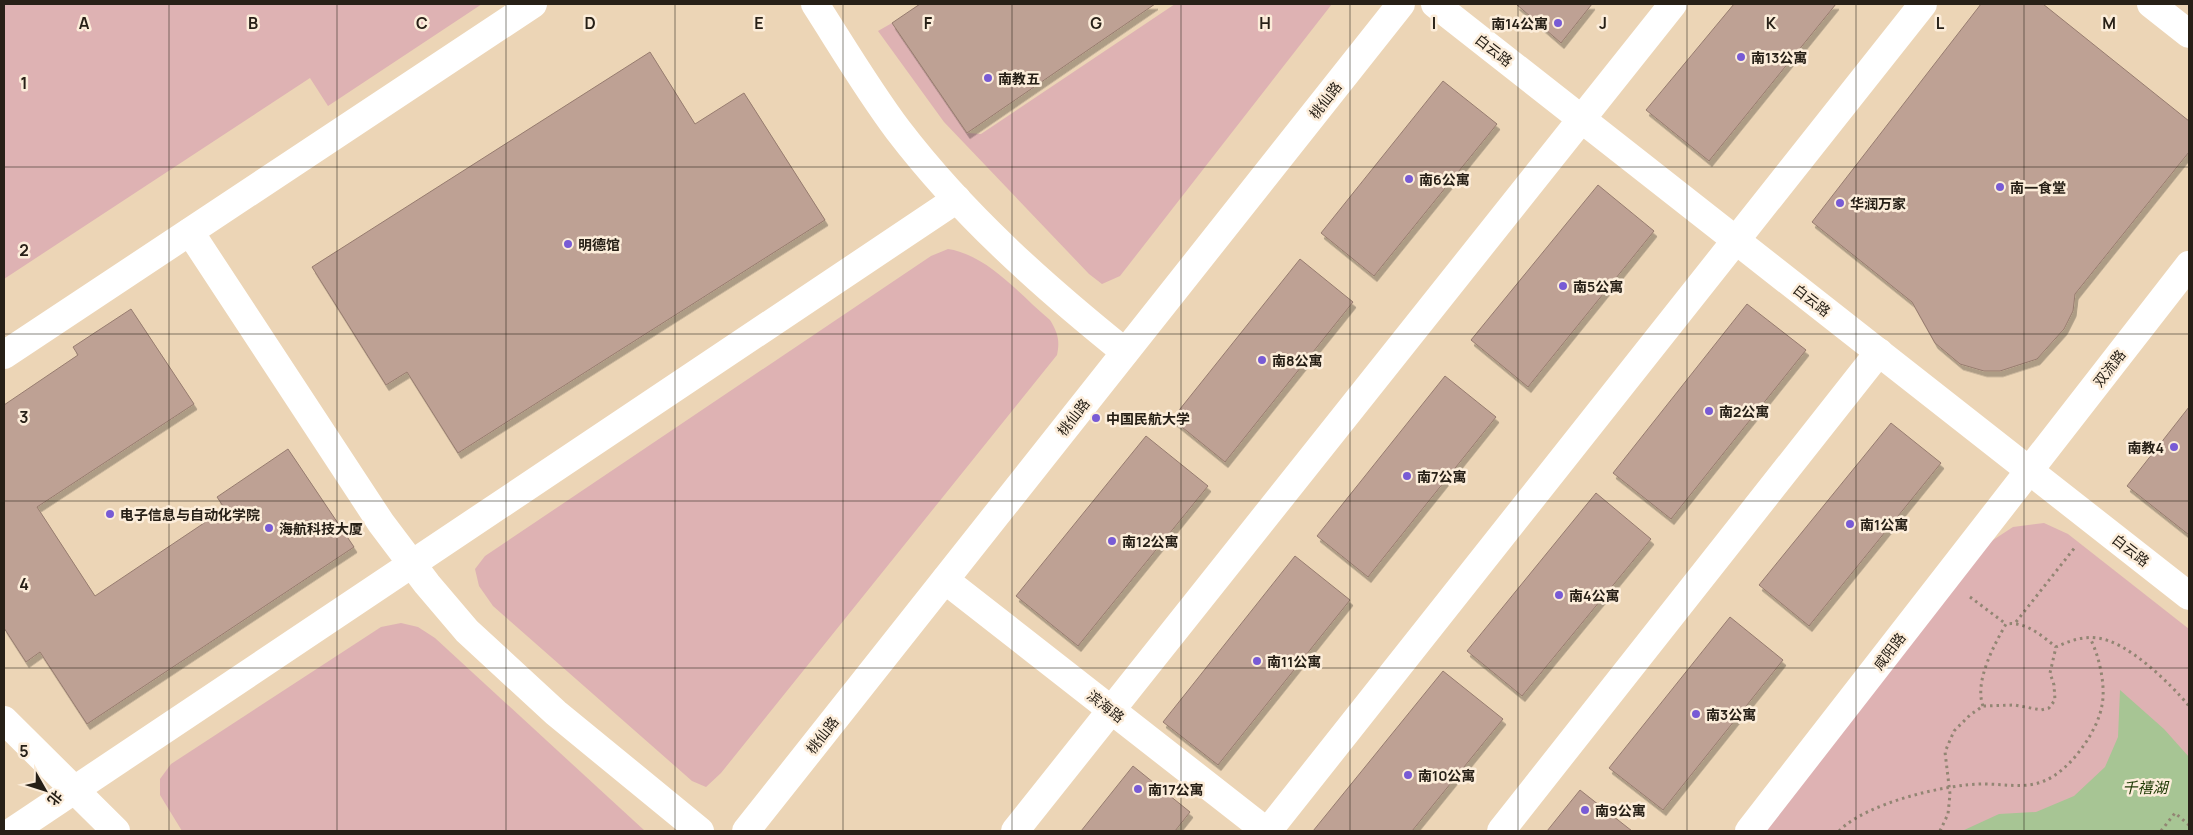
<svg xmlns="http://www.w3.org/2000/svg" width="2193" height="835" viewBox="0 0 2193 835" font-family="Manrope,'Noto Sans SC',sans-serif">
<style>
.built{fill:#ecd5b6}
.green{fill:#deb2b3}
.water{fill:#a7c594}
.building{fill:#bea194;stroke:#977c6f;filter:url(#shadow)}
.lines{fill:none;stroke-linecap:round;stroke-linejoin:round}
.path{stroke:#928573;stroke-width:3;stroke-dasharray:2.5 4;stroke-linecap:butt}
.minor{stroke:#fff;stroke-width:28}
.grid{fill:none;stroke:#272017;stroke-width:1;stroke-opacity:0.55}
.poi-dot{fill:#785bd5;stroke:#fcedda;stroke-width:2}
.labels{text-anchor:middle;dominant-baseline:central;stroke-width:5;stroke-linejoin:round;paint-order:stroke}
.poi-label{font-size:14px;font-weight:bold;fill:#272017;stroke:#fcedda;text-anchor:start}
.street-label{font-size:14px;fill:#272017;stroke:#fcedda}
.water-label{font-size:15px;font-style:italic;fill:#203b06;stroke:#fcedda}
.grid-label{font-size:16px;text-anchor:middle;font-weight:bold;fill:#272017;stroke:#fcedda;stroke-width:5;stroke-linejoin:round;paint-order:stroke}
</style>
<defs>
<filter id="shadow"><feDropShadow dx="3" dy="5.5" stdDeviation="0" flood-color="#0004"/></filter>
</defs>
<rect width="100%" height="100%" fill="#f2e0c7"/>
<rect class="built" x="4" y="4" width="2185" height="827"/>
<g class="green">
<path d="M4 4H482L328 106 310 78 4 279Z"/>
<path d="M1175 4H1332L1120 276 1102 284 1089 274 944 122 878 31 892 23 967 133 981 134Z"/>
<path d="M948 249C988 255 1020 295 1050 320 1058 333 1060 341 1057 355L721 773 706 787 692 781 493 606 479 586 475 569 485 556 931 256Z"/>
<path d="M2044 523 2068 534 2189 629V831H1764L1990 542 2013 527Z"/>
<path d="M401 623 418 627 435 638 645 831H182L160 795V779L171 764 381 627Z"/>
</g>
<path class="water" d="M2120 690 2164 729 2189 757V831H1962L1999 814 2036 812 2074 796 2105 767 2118 737Z"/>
<g class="building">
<path d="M920 4H1155L967 133 892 23Z"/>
<path d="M1516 4H1592L1561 43Z"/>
<path d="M1734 4H1836L1709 161 1646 110Z"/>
<path d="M1981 4H2043L2189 121V152L2075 294 2073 311 2064 329 2037 359 2000 371H1984L1960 364 1935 343 1912 302 1812 222Z"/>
<path d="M650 52 695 124 744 93 825 220 458 453 407 372 386 385 312 267Z"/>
<path d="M1443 81 1497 124 1374 276 1321 233Z"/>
<path d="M1598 185 1654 231 1528 387 1471 340Z"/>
<path d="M1300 259 1353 302 1225 462 1172 419Z"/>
<path d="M1747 304 1806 350 1671 519 1613 473Z"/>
<path d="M131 309 194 404 37 507 95 596 225 509 217 497 288 449 354 547 87 724 40 652 26 662 4 628V405L78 355 73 347Z"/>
<path d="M1445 376 1496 417 1368 577 1317 536Z"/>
<path d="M2189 407V535L2127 486Z"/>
<path d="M1891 423 1941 463 1809 626 1759 585Z"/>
<path d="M1146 436 1208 486 1078 646 1016 596Z"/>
<path d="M1596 493 1651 539 1522 696 1467 651Z"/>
<path d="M1295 556 1350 600 1218 765 1163 722Z"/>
<path d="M1730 617 1783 660 1663 810 1609 768Z"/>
<path d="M1443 671 1503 719 1412 831H1313Z"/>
<path d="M1133 766 1190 812 1175 831H1081Z"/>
<path d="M1580 790 1632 831H1547Z"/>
</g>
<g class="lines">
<g class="path">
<path d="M1970 597 2006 624"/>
<path d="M2016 622 2076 546"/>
<path d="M1983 706C1974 682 1994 645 2006 624 2025 621 2041 635 2056 647"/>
<path d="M1839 831C1866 803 1946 784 1984 784 2005 784 2025 789 2044 781 2070 771 2098 731 2102 705 2106 686 2099 655 2090 638"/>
<path d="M1940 831 1948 814 1950 794 1945 752 1954 731 1970 715 1983 706 2015 705 2041 710 2049 708 2055 700 2054 685 2050 673 2056 647C2069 641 2082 636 2097 638 2127 641 2170 683 2189 706"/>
<path d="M2161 831 2175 813 2189 825"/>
</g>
<g class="minor">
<path d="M815 4C842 46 868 90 898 130 963 215 1043 286 1125 352"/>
<path d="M1435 4 2189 596"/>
<path d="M2151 4 2189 34"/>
<path d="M190 232 381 523 427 584 467 631 556 713 700 831"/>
<path d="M4 355 533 4"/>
<path d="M945 580 1266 831"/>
<path d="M4 720 116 831"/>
<path d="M13 831 957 199"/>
<path d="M746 831 1401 4"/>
<path d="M1015 831 1673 4"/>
<path d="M1268 831 1923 4"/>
<path d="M1501 831 1879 352"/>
<path d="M1749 831 2189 265"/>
</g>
</g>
<path class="grid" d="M169 4V831M337 4V831M506 4V831M675 4V831M843 4V831M1012 4V831M1181 4V831M1350 4V831M1518 4V831M1687 4V831M1856 4V831M2024 4V831M4 167H2189M4 334H2189M4 501H2189M4 668H2189"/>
<g class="poi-dot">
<circle cx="1558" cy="23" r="5"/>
<circle cx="1741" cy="57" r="5"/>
<circle cx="988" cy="78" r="5"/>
<circle cx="1409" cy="179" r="5"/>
<circle cx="2000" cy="187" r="5"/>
<circle cx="1840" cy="203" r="5"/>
<circle cx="568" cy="244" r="5"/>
<circle cx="1563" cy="286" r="5"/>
<circle cx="1262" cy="360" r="5"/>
<circle cx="1709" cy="411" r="5"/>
<circle cx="1096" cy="418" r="5"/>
<circle cx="2174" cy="447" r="5"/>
<circle cx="1407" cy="476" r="5"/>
<circle cx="110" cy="514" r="5"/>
<circle cx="1850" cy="524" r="5"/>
<circle cx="269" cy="528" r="5"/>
<circle cx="1112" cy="541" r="5"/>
<circle cx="1559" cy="595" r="5"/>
<circle cx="1257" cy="661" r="5"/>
<circle cx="1696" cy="714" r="5"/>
<circle cx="1408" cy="775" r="5"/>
<circle cx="1138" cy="789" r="5"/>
<circle cx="1585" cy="810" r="5"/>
</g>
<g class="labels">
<g class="poi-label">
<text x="1548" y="23" text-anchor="end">南14公寓</text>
<text x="1751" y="57">南13公寓</text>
<text x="998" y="78">南教五</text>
<text x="1419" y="179">南6公寓</text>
<text x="2010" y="187">南一食堂</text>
<text x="1850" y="203">华润万家</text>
<text x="578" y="244">明德馆</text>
<text x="1573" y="286">南5公寓</text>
<text x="1272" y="360">南8公寓</text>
<text x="1719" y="411">南2公寓</text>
<text x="1106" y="418">中国民航大学</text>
<text x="2164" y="447" text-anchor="end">南教4</text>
<text x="1417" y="476">南7公寓</text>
<text x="120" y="514">电子信息与自动化学院</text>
<text x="1860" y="524">南1公寓</text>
<text x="279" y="528">海航科技大厦</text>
<text x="1122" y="541">南12公寓</text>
<text x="1569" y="595">南4公寓</text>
<text x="1267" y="661">南11公寓</text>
<text x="1706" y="714">南3公寓</text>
<text x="1418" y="775">南10公寓</text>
<text x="1148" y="789">南17公寓</text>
<text x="1595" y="810">南9公寓</text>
</g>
<g class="street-label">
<text transform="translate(1494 50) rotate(38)">白云路</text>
<text transform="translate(1325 100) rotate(-52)">桃仙路</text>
<text transform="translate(1812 300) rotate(38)">白云路</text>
<text transform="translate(2109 368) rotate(-52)">双流路</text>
<text transform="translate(1073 417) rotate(-52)">桃仙路</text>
<text transform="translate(2131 550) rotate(38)">白云路</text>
<text transform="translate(1889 651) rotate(-52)">咸阳路</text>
<text transform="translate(1106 706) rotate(38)">滨海路</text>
<text transform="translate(822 735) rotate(-52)">桃仙路</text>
</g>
<g class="water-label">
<text x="2145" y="787">千禧湖</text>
</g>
</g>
<g class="grid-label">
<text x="84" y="29">A</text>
<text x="253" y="29">B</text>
<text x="422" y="29">C</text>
<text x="590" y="29">D</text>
<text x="759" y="29">E</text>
<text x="928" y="29">F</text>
<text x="1096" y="29">G</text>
<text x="1265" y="29">H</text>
<text x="1434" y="29">I</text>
<text x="1603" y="29">J</text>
<text x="1771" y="29">K</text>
<text x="1940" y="29">L</text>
<text x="2109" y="29">M</text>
<text x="24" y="89">1</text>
<text x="24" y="256">2</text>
<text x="24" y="423">3</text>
<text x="24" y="590">4</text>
<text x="24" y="757">5</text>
</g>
<rect width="2193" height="835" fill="none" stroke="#272017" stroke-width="10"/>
<g transform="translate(45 790) rotate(129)" stroke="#fcedda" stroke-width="4" paint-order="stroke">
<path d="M0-4L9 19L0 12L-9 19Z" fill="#272017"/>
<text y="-8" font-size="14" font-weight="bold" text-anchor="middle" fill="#272017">北</text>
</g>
</svg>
